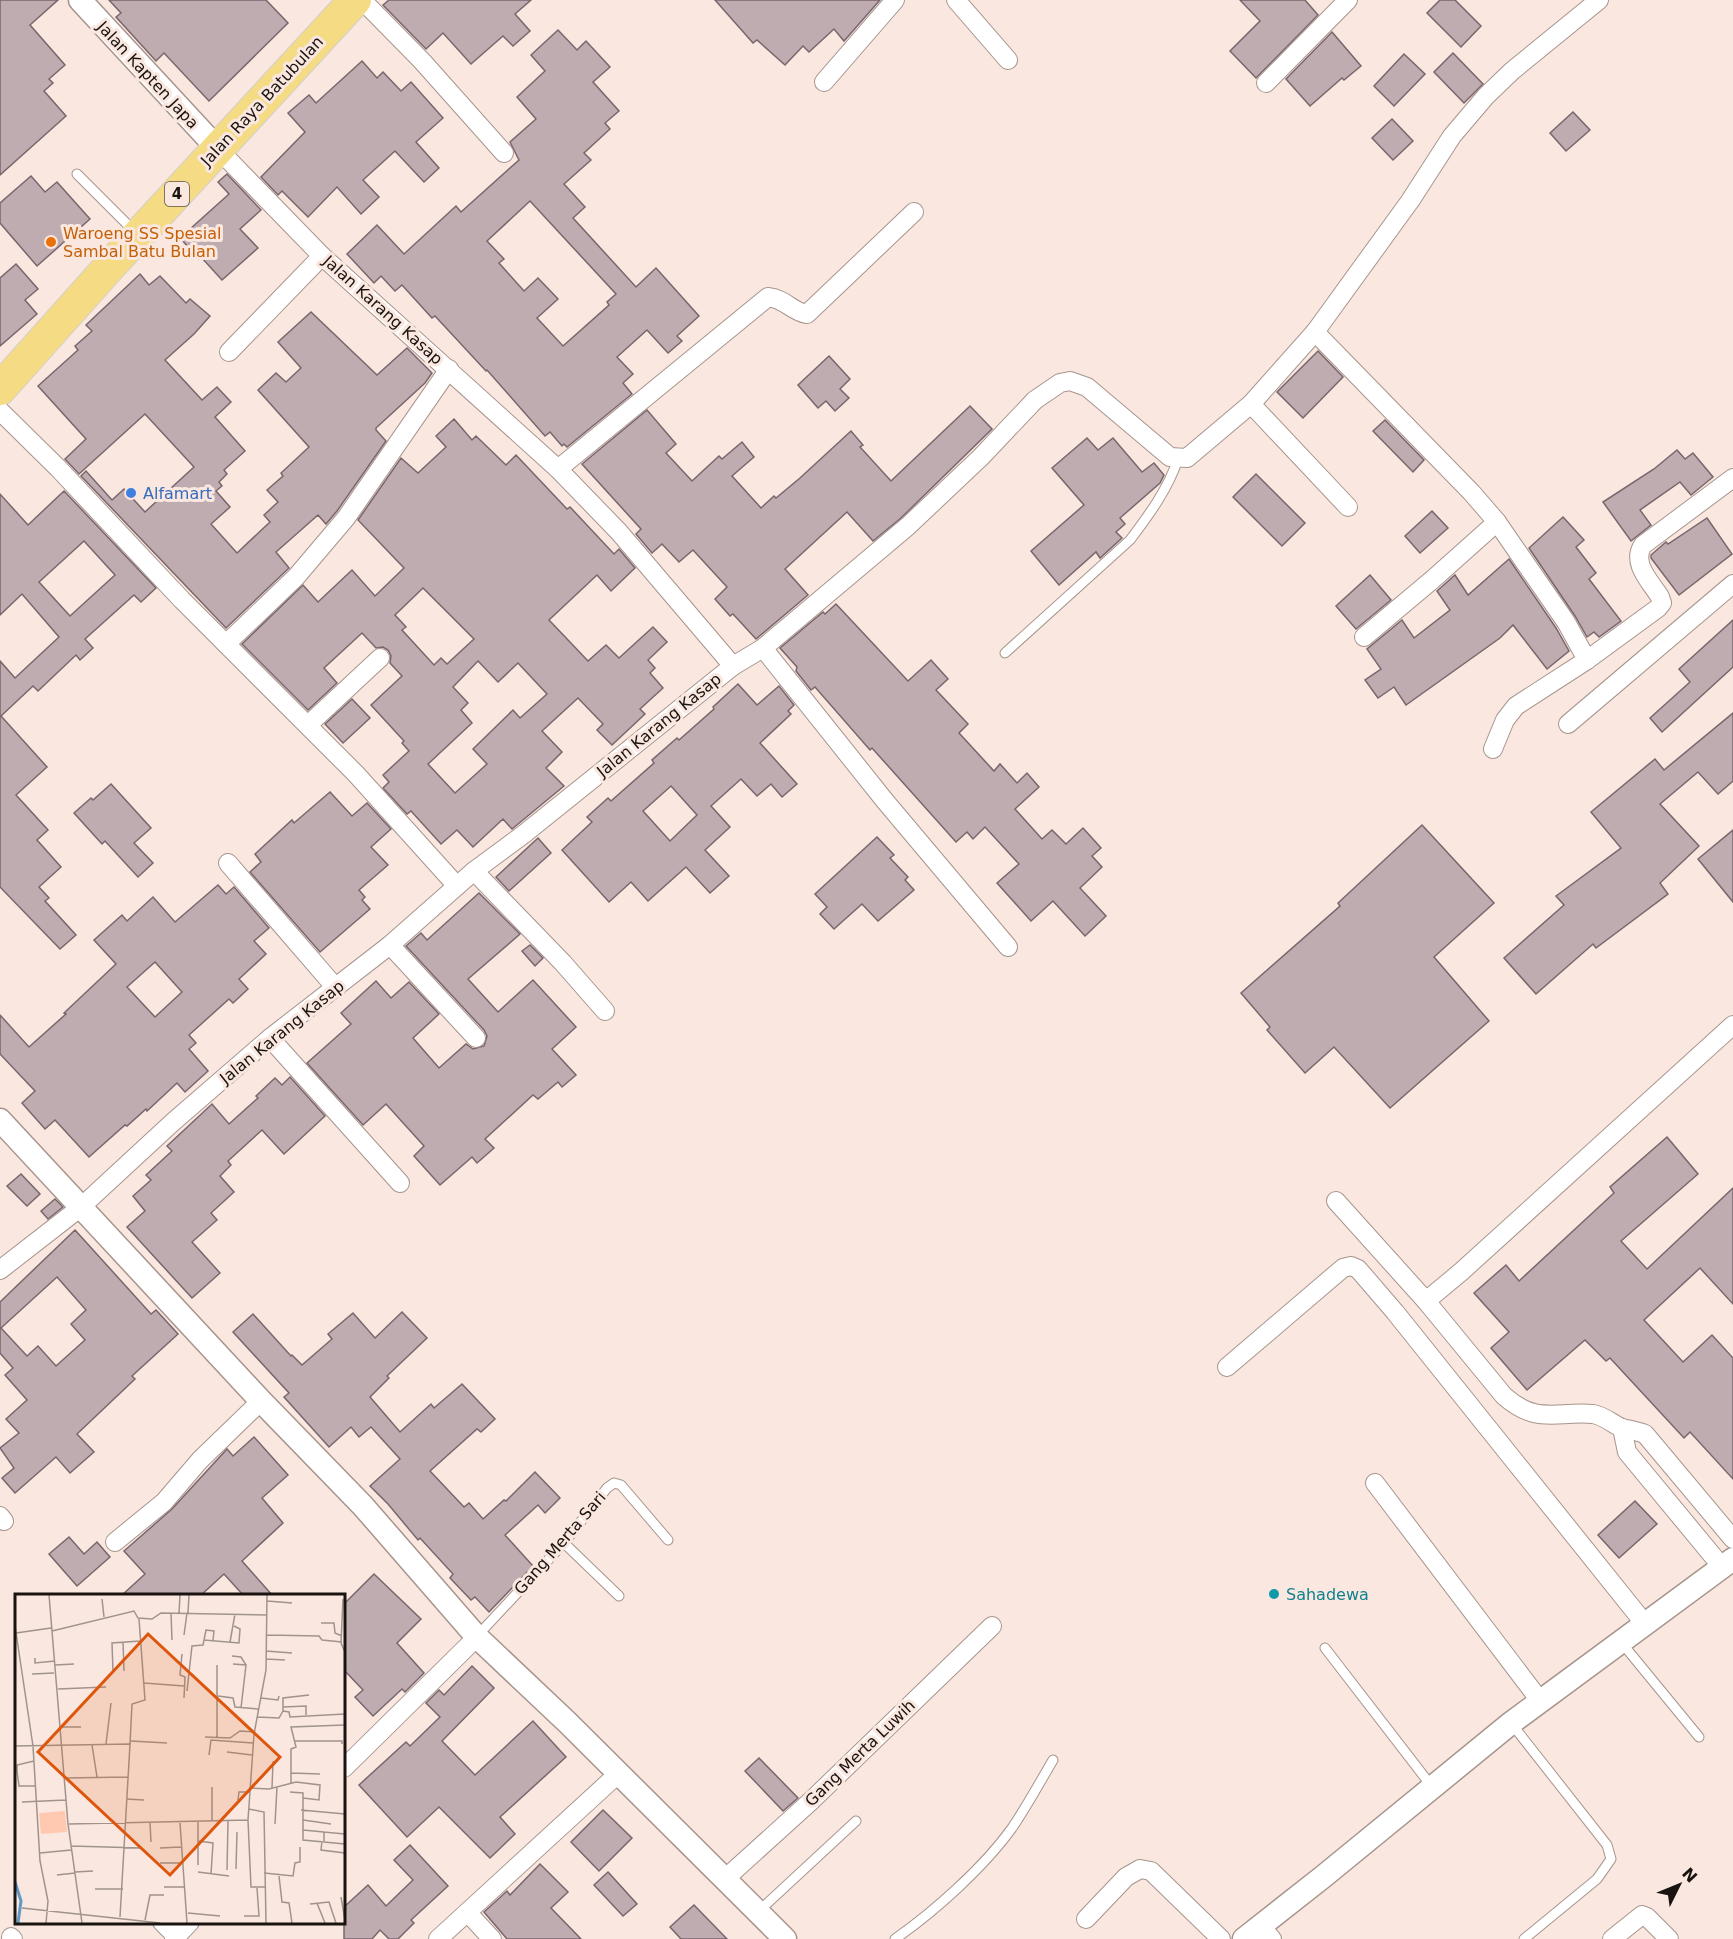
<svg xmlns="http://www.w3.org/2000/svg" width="1733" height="1939" viewBox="0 0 1733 1939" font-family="'DejaVu Sans',sans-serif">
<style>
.building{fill:#bfacb1;stroke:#78666c;stroke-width:1.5;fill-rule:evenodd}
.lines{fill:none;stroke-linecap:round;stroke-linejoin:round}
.service-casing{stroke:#a7958d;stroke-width:11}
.minor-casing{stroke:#a7958d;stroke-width:20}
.tertiary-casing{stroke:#a7958d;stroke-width:25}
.trunk-casing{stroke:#d1d0cf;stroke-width:34}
.service{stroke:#fff;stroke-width:9}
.minor{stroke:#fff;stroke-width:18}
.tertiary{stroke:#fff;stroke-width:22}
.trunk{stroke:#f4db84;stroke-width:32}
.food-dot{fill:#e8710a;stroke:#fae7df;stroke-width:2}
.shop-dot{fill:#3f7fe0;stroke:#fae7df;stroke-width:2}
.culture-dot{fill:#0f9aa8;stroke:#fae7df;stroke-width:2}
.labels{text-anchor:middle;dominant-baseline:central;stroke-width:6;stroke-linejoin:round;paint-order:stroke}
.shield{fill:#fae7df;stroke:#5d534f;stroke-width:1.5}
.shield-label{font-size:15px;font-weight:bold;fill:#1a1411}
.street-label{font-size:16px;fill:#1a1411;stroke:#fae7df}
.food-label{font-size:16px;fill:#c56008;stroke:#fae7df;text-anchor:start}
.shop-label{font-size:16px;fill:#366cbe;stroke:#fae7df;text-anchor:start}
.culture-label{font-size:16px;fill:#0d838f;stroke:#fae7df;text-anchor:start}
.inset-river{fill:none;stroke:#6098c7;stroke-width:3}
.inset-road{fill:none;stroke:#a0938d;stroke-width:1.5}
.view{fill:#de560c;fill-opacity:0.15;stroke:#de560c;stroke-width:3}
.inset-edge{fill:none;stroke:#1a1411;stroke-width:3}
</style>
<rect width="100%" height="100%" fill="#fae7df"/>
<g class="building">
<path d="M0 0H58L30 25 65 65 49 79 53 83 44 91 66 116 0 175Z"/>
<path d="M109 0H266L288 23 209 101 164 53 156 61 116 17 121 13Z"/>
<path d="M389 0H531L515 14 530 31 513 46 503 36 471 64 443 33 426 49 383 5Z"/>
<path d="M715 0H880L844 41 834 29 809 52 803 46 785 65 757 40 753 43Z"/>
<path d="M1240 0H1305L1318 15 1256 78 1230 51 1260 21Z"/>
<path d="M1440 0H1455L1481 26 1461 47 1427 13Z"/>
<path d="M558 30 577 50 586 41 610 67 593 82 619 111 605 123 610 129 584 153 591 160 564 184 585 207 573 218 636 287 656 268 699 316 677 336 682 341 668 353 647 330 617 357 633 374 623 383 632 394 567 447 564 444 562 446 550 432 545 436 487 370 486 371 435 316 432 318 402 285 395 291 381 276 374 283 347 254 377 225 404 254 456 206 461 212 519 160 510 142 536 119 517 97 545 71 531 55ZM530 201 616 294 607 302 609 305 563 346 537 318 558 299 538 278 524 291 499 263 504 259 487 241Z"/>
<path d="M1332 32 1361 66 1344 80 1342 78 1310 106 1286 79Z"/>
<path d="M1453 53 1483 84 1464 103 1434 72Z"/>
<path d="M1404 54 1425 74 1394 106 1374 86Z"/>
<path d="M362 61 377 78 383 72 401 91 411 82 443 118 416 142 439 168 424 182 395 151 363 180 379 197 361 214 337 187 308 217 282 191 278 195 261 177 305 132 288 113 309 95 316 103Z"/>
<path d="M1573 112 1590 130 1566 151 1550 133Z"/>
<path d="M1392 119 1413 141 1393 160 1372 138Z"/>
<path d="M227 174 261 210 240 229 258 248 222 280 201 257 199 259 180 238 229 194 218 182Z"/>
<path d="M31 176 45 192 57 182 90 219 37 266 0 223V203Z"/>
<path d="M16 264 38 289 25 300 37 314 0 346V278Z"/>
<path d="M140 274 149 285 160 276 186 303 190 299 210 316 194 334 165 360 202 400 217 387 231 402 215 417 245 451 224 470 227 474 219 482 222 486 216 491 230 507 211 524 237 553 270 522 264 515 278 502 267 490 283 476 281 473 309 447 258 390 276 373 286 382 301 368 278 342 311 312 377 375 407 348 432 373 425 383 376 428V430L386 441 337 511 326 524 318 515 276 552 289 568 226 628 81 476 86 471 112 500 124 489 145 512 194 467 145 414 79 474 65 459 86 439 38 386 78 350 75 346 92 331 86 325Z"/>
<path d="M1318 351 1343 377 1303 418 1277 392Z"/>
<path d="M829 356 850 379 840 389 849 398 835 411 826 401 818 408 798 385Z"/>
<path d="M970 406 992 429 901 518 873 541 847 512 785 569 808 595 756 639 733 614 730 616 715 599 727 587 693 550 679 562 662 544 652 553 636 534 641 529 582 464 647 410 676 444 666 453 692 481 719 456 722 459 742 442 754 457 732 476 761 508 774 496 776 498 800 478 851 431 863 445 860 447 891 481Z"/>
<path d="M454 419 472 440 476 436 506 465 516 455 567 509 570 507 614 554 619 549 635 568 611 591 597 575 549 620 588 661 606 645 619 658 653 627 667 642 648 660 655 668 650 673 663 688 640 709 645 714 612 745 597 730 603 724 578 698 542 731 562 752 546 768 564 786 512 829 503 819 473 847 457 830 441 844 411 811 407 814 383 788 389 782 383 775 409 751 402 743 404 741 371 705 402 676 390 663 391 656 388 650 383 647 376 648 362 633 324 668 337 683 308 710 242 644 303 585 318 602 352 570 375 596 404 568 358 520 401 458 418 473 446 447 436 436ZM423 588 474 639 447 664 441 658 434 665 402 630 406 627 395 615ZM478 661 498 682 518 663 547 694 520 718 513 710 473 749 487 764 455 793 428 764 472 723 461 710 468 703 453 687Z"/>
<path d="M1385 420 1424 460 1413 472 1373 431Z"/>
<path d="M1087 438 1098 450 1113 438 1142 472 1154 463 1164 475 1160 483 1120 518 1125 524 1116 532 1122 538 1100 558 1096 552 1059 585 1031 551 1084 505 1052 468Z"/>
<path d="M1677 450 1685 459 1693 453 1713 477 1691 495 1680 482 1640 510 1651 525 1631 541 1603 502 1654 469Z"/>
<path d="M1256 474 1305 523 1282 546 1233 497Z"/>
<path d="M64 491 156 588 141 602 134 595 85 639 93 648 80 660 76 655 38 691 33 686 1 716 47 767 16 795 48 830 37 840 61 867 39 887 49 898 45 901 76 935 60 949 0 887V661L15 678 59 637 22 594 0 615V494L28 525ZM84 541 115 575 70 616 39 582Z"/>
<path d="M1432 511 1448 528 1420 553 1405 536Z"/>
<path d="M1563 517 1584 540 1576 547 1596 573 1589 579 1621 621 1599 637 1594 632 1587 637 1575 616 1529 548Z"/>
<path d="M1707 518 1732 554 1679 595 1651 558V555L1666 542 1668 544Z"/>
<path d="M1509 559 1556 628 1569 651 1547 669 1513 625 1500 638 1406 705 1394 687 1378 698 1365 680 1381 669 1367 649 1402 620 1414 638 1450 610 1437 591 1455 575 1468 595Z"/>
<path d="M1370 575 1391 600 1356 629 1336 606Z"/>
<path d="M836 604 908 681 931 660 948 679 936 690 968 724 959 733 994 771 1000 764 1017 783 1027 773 1039 787 1015 809 1042 839 1052 830 1066 844 1083 828 1101 848 1092 856 1102 867 1080 888 1106 916 1085 936 1053 901 1031 921 997 883 1019 864 985 827 973 839 967 832 956 842 872 748 870 750 815 687 811 690 796 671 797 667 780 648 823 612 825 614Z"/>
<path d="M1733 620V667L1662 732 1650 718 1690 682 1679 669Z"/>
<path d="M738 684 757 705 779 686 794 705 788 711 791 714 760 743 797 784 782 797 771 784 757 796 741 779 711 806 730 827 705 850 729 876 710 893 686 867 648 901 631 882 609 902 562 850 592 822 587 817 608 798 611 801 654 763 652 760 677 738 679 740 714 709 713 707ZM671 786 697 815 670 841 643 811Z"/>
<path d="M352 699 370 718 343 743 325 724Z"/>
<path d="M1733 713V781L1718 794 1698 772 1660 804 1699 846 1660 883 1668 894 1596 948 1593 944 1536 994 1504 958 1564 905 1556 896 1621 848 1591 812 1655 759 1664 770Z"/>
<path d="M111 784 151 828 134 843 153 863 138 877 105 841 102 844 74 813 91 798 93 800Z"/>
<path d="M330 792 352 816 367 803 391 829 371 847 388 865 359 890 365 897 362 900 370 909 320 952 250 872 261 862 255 854 292 820 294 823Z"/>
<path d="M1422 825 1494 903 1434 957 1489 1021 1390 1108 1334 1047 1305 1073 1267 1030 1270 1027 1241 993 1340 906 1338 903Z"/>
<path d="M1733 830V902L1698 859Z"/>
<path d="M877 837 894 855 890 858 908 877 905 880 914 890 878 921 862 904 834 929 820 914 827 907 815 894Z"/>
<path d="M538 838 551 853 509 891 496 877Z"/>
<path d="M218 885 226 894 234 887 269 928 254 941 266 954 239 979 248 989 233 1003 229 999 189 1035 196 1043 189 1049 208 1071 185 1092 177 1083 147 1111 146 1109 127 1126 125 1125 89 1157 55 1120 45 1129 22 1103 35 1091 0 1054V1015L29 1047 66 1014 64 1013 116 964 94 940 122 915 127 921 153 897 175 922ZM155 962 182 992 155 1017 127 987Z"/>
<path d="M479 893 520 934 468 979 498 1012 533 980 576 1027 552 1049 576 1075 562 1087 558 1082 538 1099 533 1095 485 1139 494 1148 477 1163 472 1157 440 1185 414 1156 424 1146 386 1104 363 1125 307 1063 351 1024 341 1013 376 981 391 998 409 982 439 1014 413 1038 439 1068 466 1044 473 1049 484 1046 487 1036 484 1030 406 946 421 933 427 940Z"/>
<path d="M530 945 543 958 535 966 522 951Z"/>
<path d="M290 1077 325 1116 284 1154 262 1130 228 1161 231 1165 220 1176 234 1192 211 1213 217 1220 192 1242 220 1273 192 1298 127 1227 145 1211 133 1196 151 1180 146 1175 172 1151 167 1146 212 1104 229 1124 258 1098 256 1096 275 1078 282 1085Z"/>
<path d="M1667 1137 1698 1174 1621 1241 1647 1269 1733 1188V1304L1700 1268 1644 1320 1683 1362 1712 1335 1733 1358V1479L1690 1432 1684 1438 1610 1358 1606 1361 1585 1340 1527 1390 1491 1348 1509 1332 1474 1293 1506 1265 1519 1281 1614 1193 1610 1187Z"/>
<path d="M21 1174 40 1194 27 1206 7 1186Z"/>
<path d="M55 1199 63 1207 48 1219 41 1211Z"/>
<path d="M75 1230 151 1314 156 1310 178 1334 132 1376 135 1379 77 1434 94 1452 70 1473 56 1457 15 1493 2 1478 14 1468 0 1448 19 1433 6 1419 27 1400 5 1375 13 1368 0 1353V1302ZM57 1277 86 1310 71 1324 85 1340 56 1366 38 1346 27 1356 1 1328Z"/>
<path d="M402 1312 427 1338 387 1376 389 1378 370 1397 400 1432 431 1404 434 1408 462 1384 495 1419 481 1432 477 1429 430 1471 464 1507 469 1503 483 1519 504 1500 506 1501 535 1472 560 1498 545 1513 538 1505 505 1535 533 1566 489 1612 475 1597 471 1600 450 1578 453 1574 420 1538 418 1540 388 1504 370 1486 400 1459 371 1427 359 1437 351 1427 329 1447 284 1397 289 1393 233 1332 253 1314 291 1356 292 1355 302 1365 332 1339 328 1334 353 1313 375 1338Z"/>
<path d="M254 1437 288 1475 262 1498 283 1523 242 1561 273 1596H244L224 1574 200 1596H121L145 1574 124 1551 172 1509 227 1449 233 1456Z"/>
<path d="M1635 1501 1657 1524 1619 1558 1598 1535Z"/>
<path d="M69 1537 84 1554 97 1542 110 1557 77 1586 49 1554Z"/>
<path d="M374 1574 421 1619 397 1643 424 1673 405 1692 402 1689 373 1716 355 1697 363 1690 344 1670V1604Z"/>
<path d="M472 1666 494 1688 442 1741 475 1775 533 1721 566 1757 500 1817 515 1834 490 1858 439 1807 407 1837 359 1785 406 1742 410 1746 440 1717 426 1703 439 1690 444 1695Z"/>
<path d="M759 1758 798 1798 783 1811 745 1771Z"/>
<path d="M603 1810 632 1838 599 1871 571 1842Z"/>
<path d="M410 1845 448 1886 411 1920 414 1923 398 1939H389L380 1930 372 1939H344V1907L368 1885 386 1906 413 1880 394 1860Z"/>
<path d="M540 1864 568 1892 551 1908 581 1939H507L484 1912 507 1891 510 1895Z"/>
<path d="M608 1872 637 1904 623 1916 594 1885Z"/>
<path d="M694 1905 727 1939H681L670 1927Z"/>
</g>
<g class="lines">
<g class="service-casing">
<g id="service">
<path d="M77 174 134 231"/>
<path d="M1005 653 1130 540C1149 515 1168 489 1178 459"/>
<path d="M564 1543 619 1596"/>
<path d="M477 1636 564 1543 607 1488 614 1483 621 1485 668 1540"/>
<path d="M1621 1642 1699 1737"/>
<path d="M1325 1648 1433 1788"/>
<path d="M1511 1723 1607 1845 1611 1859 1597 1879 1524 1939"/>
<path d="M759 1911 856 1821"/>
<path d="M895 1939C935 1911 984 1867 1012 1828 1027 1806 1040 1782 1053 1760"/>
</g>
</g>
<g class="minor-casing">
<g id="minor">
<path d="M362 0 422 61 504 153"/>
<path d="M956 0 1008 60"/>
<path d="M824 82 895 0"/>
<path d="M1266 83 1348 0"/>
<path d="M1315 332 1472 493 1497 522 1566 622 1587 660"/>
<path d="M229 352 322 256"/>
<path d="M1251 404 1348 507"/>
<path d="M0 411 58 468 182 600 356 774 457 886"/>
<path d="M558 469 768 297C786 299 792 312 807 314L914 212"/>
<path d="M1364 637 1432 580 1497 522"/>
<path d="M226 644 296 577 346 518 449 369"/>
<path d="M763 648 885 801 1008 947"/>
<path d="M733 666 763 648 908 526 981 457 1035 400 1060 383 1070 381 1087 387 1170 457 1187 458 1251 404 1315 332 1410 201 1452 136 1486 96 1512 71 1599 0"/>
<path d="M1568 724 1733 584"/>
<path d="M308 725 380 658"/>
<path d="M1493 749 1505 720 1516 706 1587 660 1658 608 1662 603 1660 597C1650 581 1631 563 1643 545L1733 478"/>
<path d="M228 863 336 988"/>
<path d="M474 871 563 963 605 1011"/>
<path d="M390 945 476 1038"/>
<path d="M270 1038 400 1183"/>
<path d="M1336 1201 1426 1301 1504 1396C1537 1425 1555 1411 1593 1414 1605 1416 1612 1424 1622 1428 1630 1430 1637 1431 1645 1434L1733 1539"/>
<path d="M0 1270 81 1207 173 1122 270 1038 390 945 474 871 524 834 733 666 619 532 558 469 322 256 218 149"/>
<path d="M1426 1301 1462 1271 1733 1025"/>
<path d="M1227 1367 1343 1268 1351 1266 1358 1269 1395 1312 1645 1624"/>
<path d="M1622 1428 1627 1452 1722 1567"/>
<path d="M1375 1483 1541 1702"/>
<path d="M0 1516 4 1521"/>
<path d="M115 1542 164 1502 200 1460 261 1401"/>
<path d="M344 1768 477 1637"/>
<path d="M726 1878 811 1801 992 1626"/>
<path d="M468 1913 492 1939"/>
<path d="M1086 1919 1126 1877 1140 1869 1151 1871 1221 1939"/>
<path d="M162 1922 176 1936"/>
<path d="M1260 1925 1272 1939"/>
<path d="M11 1937 13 1939"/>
<path d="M174 1939 190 1922"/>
<path d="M438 1939 619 1773"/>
<path d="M1612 1939 1642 1915 1647 1917 1669 1939"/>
</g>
</g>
<g class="tertiary-casing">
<g id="tertiary">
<path d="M80 0 218 149"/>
<path d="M0 1120 261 1401 363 1506 477 1637 568 1723 785 1939"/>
<path d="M1244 1939 1324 1876 1511 1723 1733 1559"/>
</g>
</g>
<g class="trunk-casing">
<path id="trunk" d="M0 389 109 267 355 0"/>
</g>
<use href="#service" class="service"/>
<use href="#minor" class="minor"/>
<use href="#tertiary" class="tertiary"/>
<use href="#trunk" class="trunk"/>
</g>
<circle class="food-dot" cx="51" cy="242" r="6"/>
<circle class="shop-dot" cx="131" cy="493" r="6"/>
<circle class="culture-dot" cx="1274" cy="1594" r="6"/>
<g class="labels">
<rect class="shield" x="165" y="182" width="24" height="24" rx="4.5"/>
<g class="shield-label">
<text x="177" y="194">4</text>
</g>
<g class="street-label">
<text transform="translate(148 75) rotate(47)">Jalan Kapten Japa</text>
<text transform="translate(262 101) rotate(-47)">Jalan Raya Batubulan</text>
<text transform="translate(383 310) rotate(42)">Jalan Karang Kasap</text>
<text transform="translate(659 725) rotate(-39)">Jalan Karang Kasap</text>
<text transform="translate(282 1032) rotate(-39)">Jalan Karang Kasap</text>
<text transform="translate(560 1543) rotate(-49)">Gang Merta Sari</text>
<text transform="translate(860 1753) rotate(-44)">Gang Merta Luwih</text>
</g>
<g class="food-label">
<text x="63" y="233">Waroeng SS Spesial<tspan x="63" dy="18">Sambal Batu Bulan</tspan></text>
</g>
<g class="shop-label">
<text x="143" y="493">Alfamart</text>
</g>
<g class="culture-label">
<text x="1286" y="1594">Sahadewa</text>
</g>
</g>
<g transform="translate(15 1594)">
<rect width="330" height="330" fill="#fae7df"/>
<path d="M50 217 52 238 26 240 24 219Z" fill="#ffc9b1"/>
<path class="inset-river" d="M0 288 6 307 3 329"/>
<path class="inset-road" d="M34 1 53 230 67 329M87 5 89 23M328 5 326 49 330 58M252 7 277 9M156 19 157 46M164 19 165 1M173 19 174 1M306 29H319L320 39 327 42M0 32 18 152 25 267 33 307 31 329M37 37 119 17 123 24 137 25 146 19 252 21M1 39 36 34M169 41 172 19M252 41 304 42 307 46 327 48M189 46 191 36 199 37 198 46M108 48 109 77M215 48 220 20M251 57 277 59M167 60 165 81 170 83 169 104M217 62 226 63 231 71M20 64V69L40 67M251 65 270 66M218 70 231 71 226 114M40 71 59 70M202 71V143M98 77 97 49 125 47M17 80 39 79M129 89 169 92M43 95 91 93M172 97 177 52 188 51 189 46 224 49 225 35 219 32M203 102 218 104 220 113 243 115M246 104 263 106 264 102M268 113 291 112V121M268 117 274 118 275 123 330 120M268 117V104L294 101M242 123 264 124 268 117M46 133H66M190 143 215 144 225 137 240 138M116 147 152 149M280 147H327V150M91 150 96 109M115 150 117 110 130 106 124 25M77 151 82 183M0 152 115 150 105 323M212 158 237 161M194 161 196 146 238 149M19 167 2 171V177L4 192H20M276 179 305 180M50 184 113 183M276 189V155L281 153 276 133 330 131M197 193V228M234 194 254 195 281 188 305 191 304 206 288 204M257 194 258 168 262 167M275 198 288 199V246L330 250M111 205 129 206M223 206 224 198H234M7 208 51 206M234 215 249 218 251 329M286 216 330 220M233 226 236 293H250M288 226 316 230M135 229 136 248M165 229 172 329M54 230 233 226 239 140 251 76 252 1M260 230 262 193M288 236 309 238M183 247 198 249 196 280M307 247 306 256 330 259M309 247V238L330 240M56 252 127 254M145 254 166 253M25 259 56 256M145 269H166M183 271V228M221 275 222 238M212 276 213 227M60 278 78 277M183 278 214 282M249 279 278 282 280 269 285 268V253M42 281 60 279M264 282 267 308 274 309 277 329M149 293H169M80 295H108M326 303 330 326M302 309 310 329M295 310 314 308 321 329M7 314 145 329M173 319 205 322M229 322H244L242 294M130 326 135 301H149"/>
<path class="view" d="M133 40 265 163 155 281 23 158Z"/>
<rect width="330" height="330" class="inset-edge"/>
</g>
<g transform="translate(1679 1885) rotate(47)" stroke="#fae7df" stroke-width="4.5" paint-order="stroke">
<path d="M0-4.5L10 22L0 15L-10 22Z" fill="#1a1411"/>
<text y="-9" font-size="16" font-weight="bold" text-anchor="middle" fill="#1a1411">N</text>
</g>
</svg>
